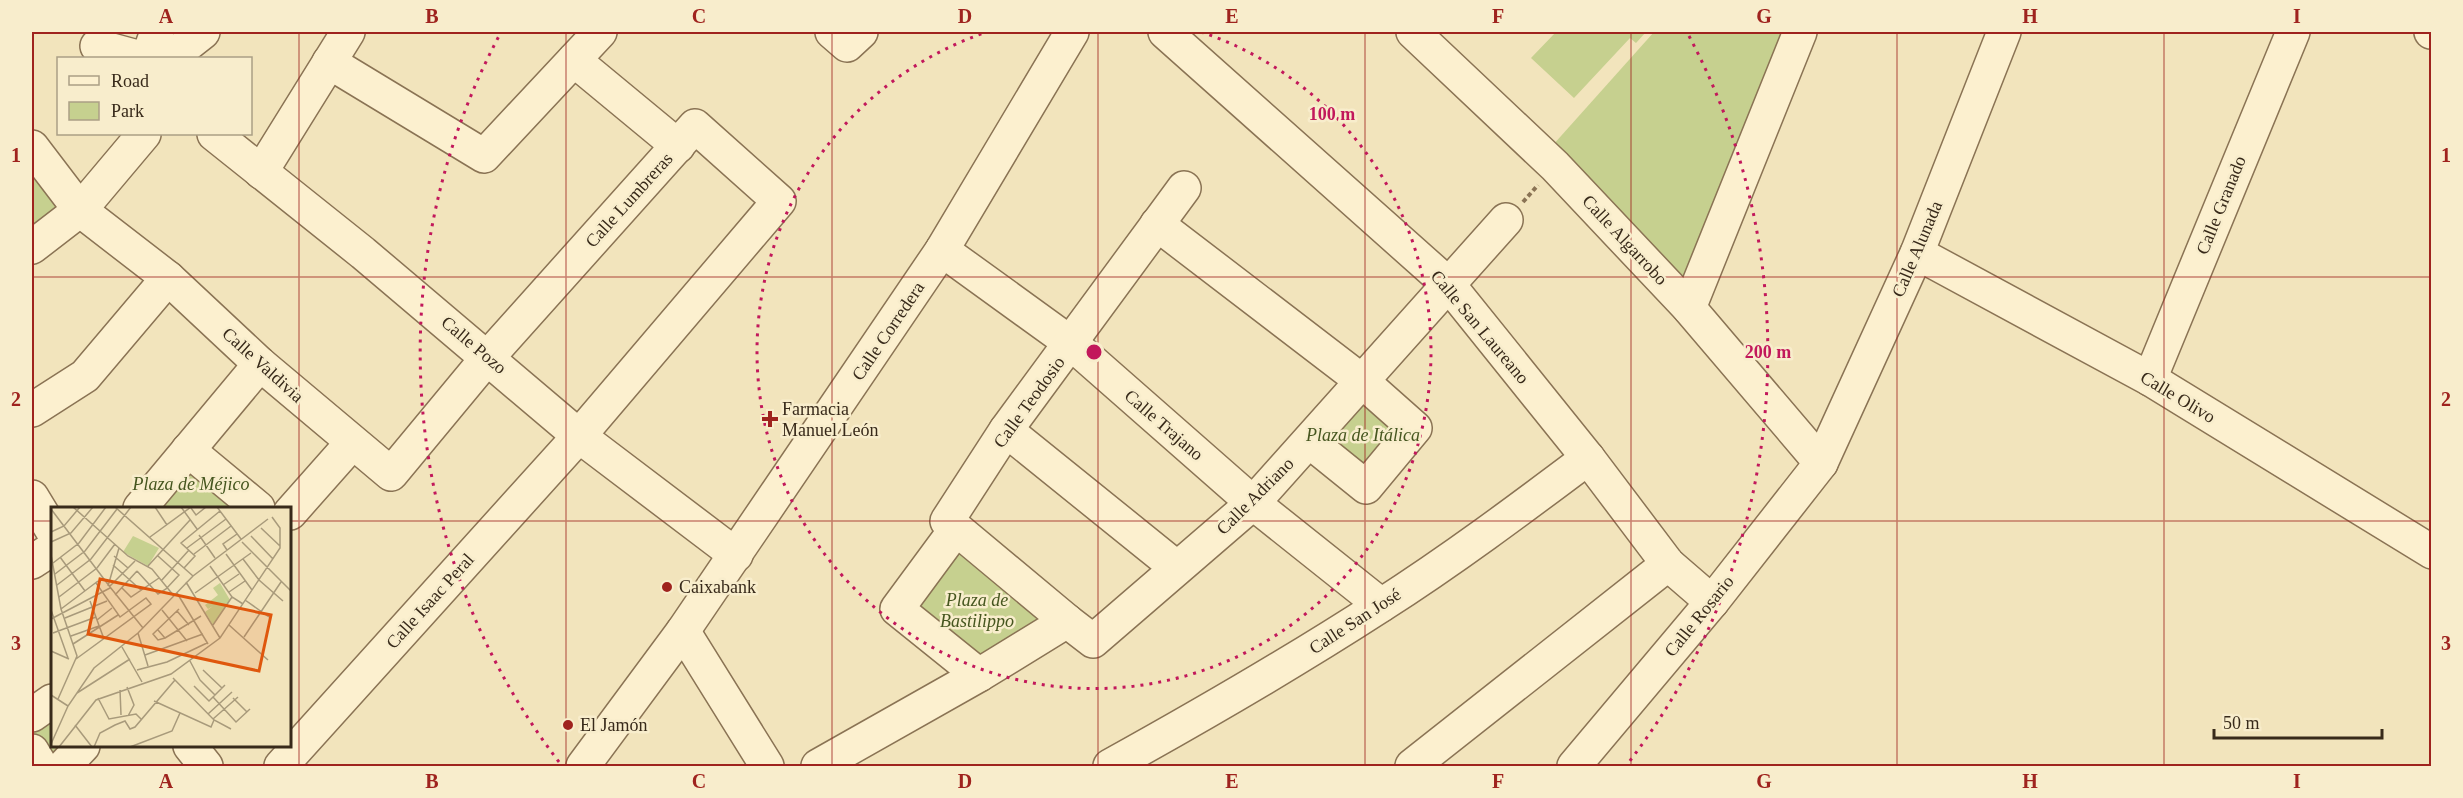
<svg xmlns="http://www.w3.org/2000/svg" width="2463" height="798" viewBox="0 0 2463 798" font-family="'Times New Roman',serif">
<style>
.green{fill:#c6d08f}
.lines{fill:none;stroke-linecap:round;stroke-linejoin:round}
.minor-casing{stroke:#8a7354;stroke-width:36}
.path{stroke:#8a7354;stroke-width:4;stroke-dasharray:4.5 3;stroke-linecap:butt}
.minor{stroke:#fcf0cf;stroke-width:33}
.grid{fill:none;stroke:#9f231e;stroke-width:1.5;stroke-opacity:0.55}
.ring{fill:none;stroke:#c2185b;stroke-width:3;stroke-dasharray:3 6}
.poi-dot{fill:#9f231e;stroke:#f8edcc;stroke-width:2}
.labels{text-anchor:middle;dominant-baseline:central;stroke-width:5;stroke-linejoin:round;paint-order:stroke}
.street-label{font-size:18px;fill:#382a1a;stroke:#f8edcc}
.poi-label{font-size:18px;fill:#382a1a;stroke:#f8edcc;text-anchor:start}
.park-label{font-size:18px;font-style:italic;fill:#46561f;stroke:#f8edcc}
.inset-road{fill:none;stroke:#a89a7b;stroke-width:1.5}
.view{fill:#df570d;fill-opacity:0.15;stroke:#df570d;stroke-width:3}
.inset-edge{fill:none;stroke:#382a1a;stroke-width:3}
.centre{fill:#c2185b;stroke:#f8edcc;stroke-width:3}
.ring-label{font-size:18px;text-anchor:middle;font-weight:bold;fill:#c2185b;stroke:#f8edcc;stroke-width:5;stroke-linejoin:round;paint-order:stroke}
.neatline{fill:none;stroke:#9f231e;stroke-width:2}
.grid-label{font-size:20px;text-anchor:middle;font-weight:bold;fill:#9f231e}
</style>
<rect width="100%" height="100%" fill="#f2e4bc"/>
<g class="green">
<path d="M1556 32H1646L1636 43 1630 38 1574 98 1531 58Z"/>
<path d="M1654 32H1800L1689 308 1544 155Z"/>
<path d="M32 147 80 210 32 247Z"/>
<path d="M1362 381 1415 428 1366 487 1309 441Z"/>
<path d="M188 450 258 508H160Z"/>
<path d="M956 529 1067 621 979 675 897 609Z"/>
<path d="M52 701V746H83L64 766 32 751V715Z"/>
</g>
<g class="lines">
<g class="minor-casing">
<g id="minor">
<path d="M832 32 847 45 861 32"/>
<path d="M1165 32 1448 284 1588 458 1668 564 1712 602"/>
<path d="M1413 32 1555 166 1689 308 1821 463"/>
<path d="M2431 32H2432"/>
<path d="M97 46 141 58"/>
<path d="M149 54 157 32"/>
<path d="M170 58 203 32"/>
<path d="M574 60 678 146"/>
<path d="M329 62 484 156 600 32"/>
<path d="M214 134 363 253 579 436 736 555"/>
<path d="M32 147 80 210 168 278 260 364 391 474 488 357 695 126 779 201 579 436 281 766"/>
<path d="M261 172 348 32"/>
<path d="M1157 224 1362 381 1415 428 1366 487 1309 441"/>
<path d="M32 247 80 210 144 134"/>
<path d="M942 250 1072 344 1253 503 1381 605"/>
<path d="M1917 253 2150 379 2432 552"/>
<path d="M1689 308 1800 32"/>
<path d="M2150 379 2293 32"/>
<path d="M32 410 85 376 168 278"/>
<path d="M1006 430 1177 568"/>
<path d="M188 450 258 508"/>
<path d="M32 497 52 530"/>
<path d="M140 508 260 364"/>
<path d="M290 513 352 443"/>
<path d="M956 529 897 609 979 675 1067 621 947 521 1006 430 1184 188"/>
<path d="M32 562 52 549"/>
<path d="M1067 621 1093 641 1253 503 1506 220"/>
<path d="M683 631 767 766"/>
<path d="M32 715 52 701"/>
<path d="M190 746 206 766"/>
<path d="M32 751 41 766"/>
<path d="M64 766 83 746"/>
<path d="M583 766 683 631 942 250 1072 32"/>
<path d="M818 766 979 675"/>
<path d="M1110 766C1202 715 1292 663 1380 606 1452 560 1520 509 1588 458"/>
<path d="M1412 766 1668 564"/>
<path d="M1574 766 1712 602 1821 463 1917 253 2004 32"/>
</g>
</g>
<path class="path" d="M1523 202 1538 185"/>
<use href="#minor" class="minor"/>
</g>
<path class="grid" d="M299 32V766M566 32V766M832 32V766M1098 32V766M1365 32V766M1631 32V766M1897 32V766M2164 32V766M32 277H2432M32 521H52M290 521H2432"/>
<g class="ring">
<path d="M1201 32A337 337 0 1 1 987 32"/>
<path d="M559 762A674 674 0 0 1 499 36M1689 36A674 674 0 0 1 1629 762"/>
</g>
<g class="poi-dot">
<path d="M767 410h6v6h6v6h-6v6h-6v-6h-6v-6h6z"/>
<circle cx="667" cy="587" r="6"/>
<circle cx="568" cy="725" r="6"/>
</g>
<g class="labels">
<g class="street-label">
<text transform="translate(629 200) rotate(-48)">Calle Lumbreras</text>
<text transform="translate(2221 205) rotate(-68)">Calle Granado</text>
<text transform="translate(1625 240) rotate(47)">Calle Algarrobo</text>
<text transform="translate(1917 249) rotate(-67)">Calle Alunada</text>
<text transform="translate(1480 327) rotate(50)">Calle San Laureano</text>
<text transform="translate(888 331) rotate(-56)">Calle Corredera</text>
<text transform="translate(474 345) rotate(40)">Calle Pozo</text>
<text transform="translate(263 365) rotate(42)">Calle Valdivia</text>
<text transform="translate(2178 397) rotate(31)">Calle Olivo</text>
<text transform="translate(1029 402) rotate(-54)">Calle Teodosio</text>
<text transform="translate(1164 425) rotate(41)">Calle Trajano</text>
<text transform="translate(1255 496) rotate(-45)">Calle Adriano</text>
<text transform="translate(430 601) rotate(-48)">Calle Isaac Peral</text>
<text transform="translate(1699 616) rotate(-51)">Calle Rosario</text>
<text transform="translate(1355 621) rotate(-33)">Calle San José</text>
</g>
<g class="poi-label">
<text x="782" y="409">Farmacia<tspan x="782" dy="21">Manuel León</tspan></text>
<text x="679" y="587">Caixabank</text>
<text x="580" y="725">El Jamón</text>
</g>
<g class="park-label">
<text x="1363" y="435">Plaza de Itálica</text>
<text x="191" y="484">Plaza de Méjico</text>
<text x="977" y="600">Plaza de<tspan x="977" dy="21">Bastilippo</tspan></text>
</g>
</g>
<g transform="translate(51 507)">
<rect width="240" height="240" fill="#f2e4bc"/>
<path d="M82 29 108 41 97 59 72 45ZM169 76 179 93 162 118 154 105 162 99 157 102 154 98 167 88 162 81Z" fill="#c6d08f"/>
<path class="inset-road" d="M22 0 77 49 101 62 123 89M64 0 142 69M104 0 116 18M130 0 146 22M166 0 190 32M140 1 145 8 155 0M0 2 59 80M210 21 229 39M0 25 13 19 29 0M148 28 164 51M200 29 222 52M99 30 140 0M0 35 20 26 42 0M191 35 240 84M136 41 175 12M176 43 172 37 186 27M143 47 180 19M175 47 201 83M0 48 10 102 26 149 7 192M63 49 77 61M9 50 34 84M192 52 208 73 232 94M2 56 28 36 55 0M62 58 90 83M97 59 139 13M159 59 181 90 192 97M133 61 144 49 130 36 169 4M86 64 107 87 115 82 128 68 107 49M4 67 34 44 66 2M110 74 138 43M135 75 169 131M6 78 40 52 80 0M172 78 188 67M57 79 68 41M59 79 84 54M59 80 92 121M71 81 80 90 108 71M178 85 194 74M126 86 157 137M144 86 200 46M64 88 86 64M8 90 46 61 64 37M194 93 218 110M39 94 53 132M10 102 47 74M0 103 17 151M111 103 136 134M126 104 138 118M14 111 56 94M0 112 59 81M46 113 61 101M162 118 181 90M178 118 217 153M107 123 114 131 107 133 102 127 128 102M2 126 45 110M87 126 97 159M20 129 48 119M193 130 230 75M114 131 150 109M22 137 67 108M71 140 91 175M0 144 18 152M94 148 152 127M25 152 100 97 95 91 69 110 45 76M139 154 149 173M86 163 116 155 156 136M152 163 171 181M122 171 163 213 180 222M149 173 164 188M143 179 158 194 174 178M76 180 83 198 77 209M69 183 70 208M26 186 79 152M0 188 17 199M162 190 185 215 199 202M47 191 58 212 85 207 90 212M182 191 196 205M103 194 160 220 163 213M157 207 181 185M162 212 187 190M24 218 41 240M0 237 17 199 43 161 87 126 142 69 217 12M8 240 45 193 120 167 169 131 229 41V21L221 10M43 240 49 226 64 218 74 214 79 222 84 220 124 173M79 240 121 224 129 206"/>
<path class="view" d="M49 72 220 108 208 164 37 127Z"/>
<rect width="240" height="240" class="inset-edge"/>
</g>
<circle cx="1094" cy="352" r="9" class="centre"/>
<g class="ring-label">
<text x="1332" y="120">100 m</text>
<text x="1768" y="358">200 m</text>
</g>
<rect width="2463" height="798" fill="none" stroke="#f8edcc" stroke-width="66"/>
<rect x="57" y="57" width="195" height="78" fill="#f8edcc" stroke="#ab9f85" stroke-width="1.5"/>
<rect x="69" y="76" width="30" height="9" fill="#fcf0cf" stroke="#ab9f85" stroke-width="1.5"/>
<text x="111" y="87" font-size="18" fill="#382a1a">Road</text>
<rect x="69" y="102" width="30" height="18" fill="#c6d08f" stroke="#ab9f85" stroke-width="1.5"/>
<text x="111" y="117" font-size="18" fill="#382a1a">Park</text>
<path d="M2214 729v9h168v-9" fill="none" stroke="#382a1a" stroke-width="3"/>
<text x="2223" y="729" font-size="18" fill="#382a1a" stroke="#f8edcc" stroke-width="4.5" paint-order="stroke">50 m</text>
<rect x="33" y="33" width="2397" height="732" class="neatline"/>
<g class="grid-label">
<text x="166" y="23">A</text>
<text x="432" y="23">B</text>
<text x="699" y="23">C</text>
<text x="965" y="23">D</text>
<text x="1232" y="23">E</text>
<text x="1498" y="23">F</text>
<text x="1764" y="23">G</text>
<text x="2030" y="23">H</text>
<text x="2297" y="23">I</text>
<text x="16" y="162">1</text>
<text x="2446" y="162">1</text>
<text x="16" y="406">2</text>
<text x="2446" y="406">2</text>
<text x="16" y="650">3</text>
<text x="2446" y="650">3</text>
<text x="166" y="788">A</text>
<text x="432" y="788">B</text>
<text x="699" y="788">C</text>
<text x="965" y="788">D</text>
<text x="1232" y="788">E</text>
<text x="1498" y="788">F</text>
<text x="1764" y="788">G</text>
<text x="2030" y="788">H</text>
<text x="2297" y="788">I</text>
</g>
</svg>
